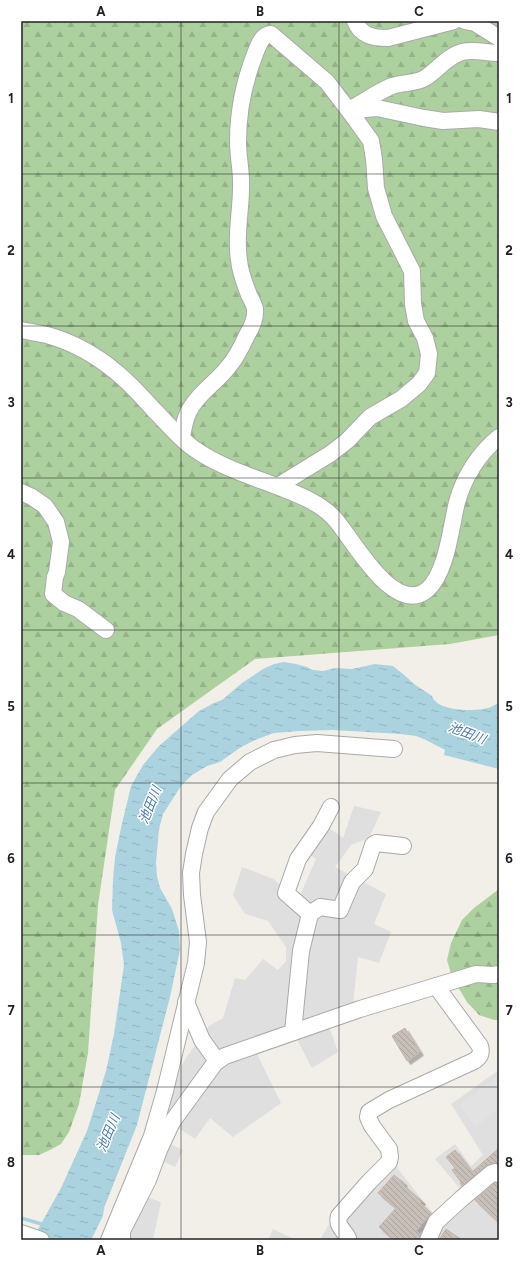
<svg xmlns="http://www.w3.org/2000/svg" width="520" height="1261" viewBox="0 0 520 1261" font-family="Figtree,'Noto Sans JP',sans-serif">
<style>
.residential{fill:#e0dfdf}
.forest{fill:url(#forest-firs)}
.parking{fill:#e2e2e2}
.water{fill:url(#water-ripples)}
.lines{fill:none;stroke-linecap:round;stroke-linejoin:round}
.stream{stroke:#aad3df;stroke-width:3.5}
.building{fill:url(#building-back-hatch);stroke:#c4b6ab;filter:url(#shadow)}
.minor-casing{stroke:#a9a9a9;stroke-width:18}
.minor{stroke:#fff;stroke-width:16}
.grid{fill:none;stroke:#222;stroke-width:1;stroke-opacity:0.55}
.labels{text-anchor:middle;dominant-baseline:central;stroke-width:3;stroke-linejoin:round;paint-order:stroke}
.water-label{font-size:13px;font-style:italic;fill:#4a7aab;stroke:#fff}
.neatline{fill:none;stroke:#222;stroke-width:1.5}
.grid-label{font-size:13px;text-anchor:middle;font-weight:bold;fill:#222}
</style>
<defs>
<pattern id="forest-firs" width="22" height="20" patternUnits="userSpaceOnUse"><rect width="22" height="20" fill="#add19e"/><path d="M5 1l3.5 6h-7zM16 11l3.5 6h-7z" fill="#95b388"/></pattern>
<pattern id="water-ripples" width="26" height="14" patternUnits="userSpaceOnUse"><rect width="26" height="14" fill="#aad3df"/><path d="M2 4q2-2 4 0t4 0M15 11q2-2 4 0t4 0" fill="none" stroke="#92b5bf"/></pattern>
<pattern id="building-back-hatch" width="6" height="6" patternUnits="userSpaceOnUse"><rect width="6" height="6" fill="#c7bfb8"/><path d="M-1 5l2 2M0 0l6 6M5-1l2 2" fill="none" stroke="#aba49e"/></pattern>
<filter id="shadow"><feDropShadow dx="3.5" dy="3.5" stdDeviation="0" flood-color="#0004"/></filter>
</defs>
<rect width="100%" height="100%" fill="#f2efe9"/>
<g class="residential">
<path d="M354 806 381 812 369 838 351 845 335 867 386 894 374 924 391 932 379 963 358 957 353 1006 326 1018 338 1052 312 1068 295 1036 254 1048 281 1103 233 1137 210 1118 195 1139 171 1123 162 1140 183 1150 175 1167 155 1158 141 1195 161 1202 153 1240H108L169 1086 188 1055 209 1026 223 1018 235 978 245 980 263 959 278 970 286 961V947L268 921 245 914 233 895 242 867 274 879 297 902 316 859 302 849 325 825 343 838Z"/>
<path d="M499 1070V1240H320L332 1219 390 1159 435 1216 463 1192 435 1159 455 1144 471 1166 483 1155 451 1104Z"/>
<path d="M273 1229 296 1240H268Z"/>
</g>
<g class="forest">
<path d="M21 21H499V635L450 644 255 659 157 729 115 790 98 905 88 1053 79 1104 69 1132 61 1144 50 1150 39 1155H21Z"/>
<path d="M499 889V1020H494L479 1015 467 1002 452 977 447 960 451 943 462 920 474 908Z"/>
</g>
<path class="parking" d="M499 1075V1109L475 1127 459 1105Z"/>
<path class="water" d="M284 662 296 664 307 667 313 670 323 671 335 668 352 669 375 664 393 666 403 674 414 684 432 696C437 712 477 712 491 707 493 706 496 704 499 703V769L444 755 445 750 426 740 416 736 401 734 333 730 299 731 274 733 255 740 241 747 220 762 207 766 192 775 181 786 163 814 159 829 156 863 157 876 160 888 172 909 179 931 180 950 170 997 137 1125 104 1208 103 1216 91 1240H32L61 1188 87 1131 106 1071 114 1034 124 965 121 943 112 910 113 880 115 857 121 828 131 786 143 765 159 746 199 711 214 703 222 700 242 683 263 669 274 664Z"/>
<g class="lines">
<path class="stream" d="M21 1218 45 1225"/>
</g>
<g class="building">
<path d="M405 1028 420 1052 407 1061 392 1036Z"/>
<path d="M499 1148V1163H492L486 1166 462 1186 460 1183 461 1182 452 1170 455 1168 446 1157 455 1150 472 1172Z"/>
<path d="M394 1175 404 1183 402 1184 422 1201 420 1203 431 1213 416 1231 420 1234 419 1240H394L379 1227 396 1208 378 1193Z"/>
<path d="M495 1183H499V1223L475 1200Z"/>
<path d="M446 1229 462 1240H439Z"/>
</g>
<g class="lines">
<g class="minor-casing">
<g id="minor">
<path d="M355 21C361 36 373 38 388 38L454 21"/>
<path d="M465 21 475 23 499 38"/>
<path d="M349 110C364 102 377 92 392 86 403 82 415 84 425 78 438 70 447 56 462 52 474 49 487 53 499 53"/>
<path d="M355 110 377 108 424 118 443 121 479 119 499 122"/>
<path d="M21 330C30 332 39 333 47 335 72 342 97 356 116 372 130 383 142 397 154 410 166 422 179 438 193 448 218 466 250 476 279 487 299 495 319 502 334 518 352 537 393 617 427 590 447 573 451 526 457 502 464 477 479 453 499 437"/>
<path d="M182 437C184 426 185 415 192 406 202 390 218 381 229 366 237 357 242 346 247 335 252 327 256 319 255 309 254 304 251 299 249 295 245 284 240 273 239 260 235 236 241 212 241 188 242 173 238 157 238 142 238 112 244 82 255 54 258 46 262 34 271 34L327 82 356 120 371 141 374 159 376 188 384 216 412 271 413 304 416 321 425 338 429 354 427 373 419 384 401 399 370 417 347 441 330 454 278 486"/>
<path d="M21 492 32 497 45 506 56 522 61 542 57 572 55 577 53 594 64 603 78 609 106 630"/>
<path d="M310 914 286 893 298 859 321 826 331 807"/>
<path d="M186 1002 202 1040 217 1061"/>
<path d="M293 1032 301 951 310 914 320 907 340 910 352 882 365 869 373 845 376 843 403 846"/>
<path d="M21 1233 41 1240"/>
<path d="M109 1240 152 1136 165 1091 196 963 198 942 192 895 191 873 194 854 200 828 206 812 230 779 250 762 274 750 295 745 317 743 394 749"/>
<path d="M122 1240V1231L148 1180 159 1150 172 1122 215 1063 225 1056 360 1009 476 974 493 975 499 974"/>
<path d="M347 1240 348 1238C344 1230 336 1226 339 1216L369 1182 389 1162 390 1157 389 1149 372 1126 368 1117 369 1112 389 1100 474 1061C480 1057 482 1054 480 1046L436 986"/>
<path d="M428 1240 436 1222 461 1199 492 1173 495 1172 499 1174"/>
</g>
</g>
<use href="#minor" class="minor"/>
</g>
<path class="grid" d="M181 21V1240M339 21V1240M21 174H499M21 326H499M21 478H499M21 630H499M21 783H499M21 935H499M21 1087H499"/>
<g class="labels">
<g class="water-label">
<text transform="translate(467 733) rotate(21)">池田川</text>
<text transform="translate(150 805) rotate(-68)">池田川</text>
<text transform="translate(108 1133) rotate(-67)">池田川</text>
</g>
</g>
<rect width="520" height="1261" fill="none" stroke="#ffffff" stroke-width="44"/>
<rect x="22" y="22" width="476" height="1217" class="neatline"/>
<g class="grid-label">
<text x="101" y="16">A</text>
<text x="260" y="16">B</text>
<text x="419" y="16">C</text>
<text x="11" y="103">1</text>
<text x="509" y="103">1</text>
<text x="11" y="255">2</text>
<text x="509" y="255">2</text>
<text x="11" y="407">3</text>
<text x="509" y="407">3</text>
<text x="11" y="559">4</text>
<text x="509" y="559">4</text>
<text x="11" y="711">5</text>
<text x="509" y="711">5</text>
<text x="11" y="863">6</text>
<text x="509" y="863">6</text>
<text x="11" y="1015">7</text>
<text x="509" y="1015">7</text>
<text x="11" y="1167">8</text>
<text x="509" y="1167">8</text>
<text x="101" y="1255">A</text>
<text x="260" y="1255">B</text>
<text x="419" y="1255">C</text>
</g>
</svg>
